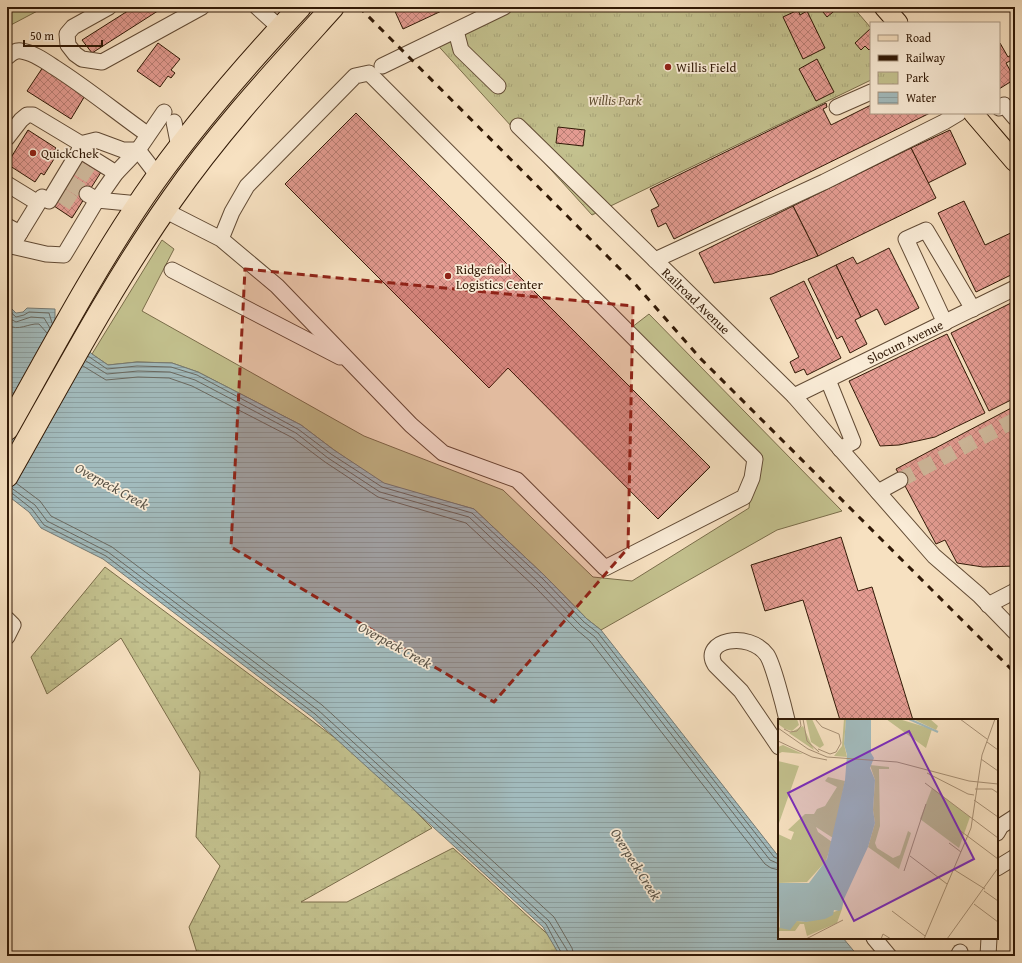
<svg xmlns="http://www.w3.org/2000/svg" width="1022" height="963" viewBox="0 0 1022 963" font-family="'Gentium Book Plus',serif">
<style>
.grass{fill:#c3c18e;stroke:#7a6d4a}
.wetland{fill:url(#wetland-marsh);stroke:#7a6d4a}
.park{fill:url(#park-tufts);stroke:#7a6d4a}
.water{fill:url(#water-rules);stroke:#757a74}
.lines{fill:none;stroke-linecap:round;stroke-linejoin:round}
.shore{stroke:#6a6a62;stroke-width:1}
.building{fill:url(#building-cross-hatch);stroke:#311906}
.minor-tunnel{stroke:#cfb99c;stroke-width:15;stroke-dasharray:15 8;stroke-linecap:butt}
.minor-casing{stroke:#624b35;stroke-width:17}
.major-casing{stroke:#311906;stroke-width:21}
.highway-casing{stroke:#311906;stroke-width:24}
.minor{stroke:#faecd7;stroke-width:15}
.major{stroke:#f7e1c1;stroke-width:19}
.highway{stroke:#f7e1c1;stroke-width:22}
.rail{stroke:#311906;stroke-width:3;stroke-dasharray:7 7;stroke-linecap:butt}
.marked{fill:#8f2418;fill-opacity:0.2;stroke:#8f2418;stroke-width:3;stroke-dasharray:8 5;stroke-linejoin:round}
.poi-dot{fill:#8f2418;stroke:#faecd7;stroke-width:1.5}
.labels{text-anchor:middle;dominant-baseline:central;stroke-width:3.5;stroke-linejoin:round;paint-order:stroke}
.poi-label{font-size:13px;fill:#311906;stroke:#faecd7;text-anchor:start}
.park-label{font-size:13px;font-style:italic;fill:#5d4b2f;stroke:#faecd7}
.street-label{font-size:13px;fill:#311906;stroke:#faecd7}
.water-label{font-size:14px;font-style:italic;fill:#595246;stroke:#faecd7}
.inset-river{fill:none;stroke:#a2bbbd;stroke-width:2}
.inset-road{fill:none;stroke:#a89176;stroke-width:1}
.view{fill:#7b2cbf;fill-opacity:0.15;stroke:#7b2cbf;stroke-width:2}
.inset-edge{fill:none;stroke:#311906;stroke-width:2}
</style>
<defs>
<pattern id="wetland-marsh" width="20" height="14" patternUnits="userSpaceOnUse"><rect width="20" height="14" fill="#c3c18e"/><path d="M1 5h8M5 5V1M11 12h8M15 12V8" fill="none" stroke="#a8a579"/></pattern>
<pattern id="park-tufts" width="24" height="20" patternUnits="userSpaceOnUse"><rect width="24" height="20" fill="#c3c18e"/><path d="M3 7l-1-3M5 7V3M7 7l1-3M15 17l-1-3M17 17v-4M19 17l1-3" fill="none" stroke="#a8a579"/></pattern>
<pattern id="water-rules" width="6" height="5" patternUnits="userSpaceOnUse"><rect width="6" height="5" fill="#a2bbbd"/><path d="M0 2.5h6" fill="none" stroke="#8ca0a1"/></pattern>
<pattern id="building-cross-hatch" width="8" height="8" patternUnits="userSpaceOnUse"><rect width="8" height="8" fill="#e39b91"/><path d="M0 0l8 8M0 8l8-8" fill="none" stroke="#b97e74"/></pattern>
</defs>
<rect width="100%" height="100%" fill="#f7e1c1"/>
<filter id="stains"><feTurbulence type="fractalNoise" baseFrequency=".005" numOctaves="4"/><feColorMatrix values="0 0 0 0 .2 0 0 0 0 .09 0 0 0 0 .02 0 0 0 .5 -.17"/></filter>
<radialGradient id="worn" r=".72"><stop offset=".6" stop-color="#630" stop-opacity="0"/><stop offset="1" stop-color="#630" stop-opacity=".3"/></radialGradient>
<g class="grass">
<path d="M7 7H45L7 27Z"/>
<path d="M162 240 174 249 142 311 364 436 503 490 593 577 632 581 749 508 754 459 627 331 649 314 842 511 777 530 601 630 587 619 545 576 474 509 384 484 334 450 301 425 198 372 172 363 137 362 108 365 92 354Z"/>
</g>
<path class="wetland" d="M105 567 366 761 432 828 301 902H347L453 848 555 941 562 956H198L189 927 220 866 196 837 200 772 121 638 47 694 31 657Z"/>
<path class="park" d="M499 7H853L871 28V80L592 215 432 39Z"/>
<path class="water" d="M7 299 10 307 16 313 23 312 27 308 55 309V320L92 354 108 365 137 362 172 363 198 372 301 425 334 450 384 483 474 509 545 576 587 619 601 630 779 857V938H843L858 956H560L543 927 312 717 103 559 41 528 29 512 7 495Z"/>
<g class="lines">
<g class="shore">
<path d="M7 309 16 317 24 315 29 312 49 313 52 323"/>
<path d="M7 317 16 322 31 317 44 318 50 328"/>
<path d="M7 325C19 332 28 323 39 324L47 333"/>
<path d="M88 356 107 369 137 366 171 367 197 375 298 429 331 454 382 487 472 513 543 579 584 622 598 633 774 857 779 859"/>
<path d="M86 361 107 374 138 371 170 372 195 380 296 433 328 458 380 492 469 517 539 583 581 626 595 637 770 860 779 864"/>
<path d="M83 366 106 380 138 377 169 378 192 386 293 438 325 462 378 497 466 523 535 587 577 630 590 641 765 864 771 868 779 870"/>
<path d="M16 483 40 501 51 516 112 547 322 705 554 917 572 948 574 956"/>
<path d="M10 487 35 505 47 521 108 552 318 710 549 921 567 950 568 956"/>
<path d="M7 492 13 494 32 509 44 525 106 556 315 714 546 924 563 956"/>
</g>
</g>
<g class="building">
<path d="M134 7H164L92 53 82 40Z"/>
<path d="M393 7H450L403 29Z"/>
<path d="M819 7H839L827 17Z"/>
<path d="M798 10 800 15 807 11 825 48 803 59 783 17Z"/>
<path d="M871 28V48L869 50 865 46 861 50 855 43Z"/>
<path d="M158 43 180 59 171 70 175 73 171 78 168 76 160 87 137 71Z"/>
<path d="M1000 43 1008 57 1011 55 1014 59 1006 63 1015 79 999 89Z"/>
<path d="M817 59 834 92 816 101 799 69Z"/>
<path d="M43 67 86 94 71 119 27 91Z"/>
<path d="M826 103 827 107 823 109 831 125 871 105V113H930L674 239 666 223 658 227 651 210 659 206 650 189Z"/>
<path d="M356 113 710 467 658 519 508 368 489 388 285 184Z"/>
<path d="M558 127 585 130 583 146 556 143Z"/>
<path d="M28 130 56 148 51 157 54 159 44 175 41 173 35 182 7 164Z"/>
<path d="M950 130 966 164 928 183 911 148Z"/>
<path d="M911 148 936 198 818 256 793 206Z"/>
<path d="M85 157 103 169 72 218 54 206Z"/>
<path d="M964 201 985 245 1015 231V273L976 292 938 213Z"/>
<path d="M793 206 818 256 772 274 714 283 699 253Z"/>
<path d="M889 248 919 308 885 325 877 309 861 317 836 265 853 257 857 264Z"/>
<path d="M836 265 861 317 855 320 867 344 850 353 842 336 837 339 808 279Z"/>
<path d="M804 281 841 358 807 375 804 369 795 373 790 362 799 357 770 298Z"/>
<path d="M1015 301V398L989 411 951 333Z"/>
<path d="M947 334 985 413 935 437 899 445 880 446 849 381Z"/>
<path d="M1015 406V566L983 567 957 563 945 540 936 544 896 469Z"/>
<path d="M841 537 858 591 872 587 913 720H840L803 600 765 611 751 565Z"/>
</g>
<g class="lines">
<g class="minor-tunnel">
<path d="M78 168 96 180"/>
<path d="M69 182 87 194"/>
<path d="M61 195 79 207"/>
<path d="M900 480 1015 420"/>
</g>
<g class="minor-casing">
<g id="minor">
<path d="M109 7 73 27 67 34 68 45 75 54 82 59 102 62 202 7"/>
<path d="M257 7 280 28"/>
<path d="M456 31 461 50 498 86"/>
<path d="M7 57C11 54 15 50 21 51 32 52 45 61 54 67 87 88 116 112 147 134"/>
<path d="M382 66 504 7"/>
<path d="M837 107 871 92"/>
<path d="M999 108 1004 105 1015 118"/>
<path d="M174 122 179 147"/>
<path d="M518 126 794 396 934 556 979 595 1015 632"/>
<path d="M7 138 21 120 27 115H33L83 145"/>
<path d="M79 150 116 173"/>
<path d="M138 150 158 176"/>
<path d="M7 184 38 203"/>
<path d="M87 194 97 200 139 204"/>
<path d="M164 210 221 239 277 286 411 425 443 453 517 480 605 568 744 497 752 478 755 459 369 73 355 76 247 186 232 212 221 239"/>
<path d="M7 226 20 233"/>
<path d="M7 245 46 254 64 255 97 200 116 173 138 150 164 112"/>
<path d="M12 246 42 197 49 201 84 143 96 140 123 150H138"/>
<path d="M655 260 824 182 944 122 959 113"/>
<path d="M172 270 340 357"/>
<path d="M945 323 906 239 926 230 973 309"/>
<path d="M828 380 853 442 840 449"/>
<path d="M794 396 1015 288"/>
<path d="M878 492 900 480"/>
<path d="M988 605 1015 591"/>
<path d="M7 619 13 625 7 637"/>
<path d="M779 747 741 691 715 665C700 640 749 630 767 655 773 664 784 707 787 720"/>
<path d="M997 833 1001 826 1015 817"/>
<path d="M997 868 1015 857"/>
<path d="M874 938 889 956"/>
<path d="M958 956 960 952"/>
<path d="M988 956 989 938"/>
</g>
</g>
<g class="major-casing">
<g id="major">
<path d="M884 7 898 23"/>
<path d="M973 113 1015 162"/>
</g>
</g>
<g class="highway-casing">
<g id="highway">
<path d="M7 429C51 351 93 271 144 196 190 129 244 67 300 7"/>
<path d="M7 476C60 383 110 287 172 199 220 130 277 69 333 7"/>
</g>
</g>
<use href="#minor" class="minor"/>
<use href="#major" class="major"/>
<use href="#highway" class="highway"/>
<path class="rail" d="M359 7 636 285 700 358 1015 673"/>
</g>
<path class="marked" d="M245 269 633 306 628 548 494 702 231 547Z"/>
<g class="poi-dot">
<circle cx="668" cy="67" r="4"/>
<circle cx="33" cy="153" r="4"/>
<circle cx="448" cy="276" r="4"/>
</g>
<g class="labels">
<g class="poi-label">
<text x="676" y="67">Willis Field</text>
<text x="41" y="153">QuickChek</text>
<text x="456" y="269">Ridgefield<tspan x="456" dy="15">Logistics Center</tspan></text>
</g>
<g class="park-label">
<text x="615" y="100">Willis Park</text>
</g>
<g class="street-label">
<text transform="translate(696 301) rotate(44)">Railroad Avenue</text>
<text transform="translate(905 342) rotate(-26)">Slocum Avenue</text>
</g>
<g class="water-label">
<text transform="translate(112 486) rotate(29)">Overpeck Creek</text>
<text transform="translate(395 645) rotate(29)">Overpeck Creek</text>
<text transform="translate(636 864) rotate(58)">Overpeck Creek</text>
</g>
</g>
<g transform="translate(778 719)">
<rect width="220" height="220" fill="#f7e1c1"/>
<path d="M108 0H121L154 10 148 29ZM5 26 25 35 4 33 0 35V28ZM0 42 21 47 0 107ZM92 46 111 48V50H101L102 107 97 124 99 129 115 139 122 136 130 112 133 114 121 150 90 128 97 104 95 91 97 61ZM64 190 59 204 29 217 26 205H22L17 212H0V206L2 209 19 202 28 203Z" fill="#c3c18e"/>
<path d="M0 0H19L21 6 14 12 7 10 0 5ZM28 0H34L46 26 42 29 33 23ZM66 0H68L66 25 69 38 56 37 64 27ZM135 0H152L160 7 158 11ZM25 7 36 31 11 14ZM50 58 67 62 55 119 38 108 40 113 54 123 48 142 29 163 0 164V115L13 121 16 113 10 111 27 95H36L39 90 47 87 59 68 47 62Z" fill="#c3c18e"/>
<path d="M154 69 192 98 181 129 142 100Z" fill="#c3c18e"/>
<path d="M68 0H93V34L96 39 92 49 97 61 95 91 97 104 90 128 66 180 64 190 61 192 56 191 55 196 47 200 28 203 19 202 12 211 2 209 0 164H31L49 140 67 61 69 36 66 25Z" fill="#a2bbbd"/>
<path class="inset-river" d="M131 0 160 13"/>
<path class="inset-road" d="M25 0 29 22 41 33M37 0 44 8 61 15M182 0 209 20M0 9 30 30 49 38 119 43 191 62 220 65M6 10 12 13 19 12 23 7 22 1M0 22 34 38 49 41M209 23 220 31M40 30 52 35 58 33 63 24 61 15M203 40 220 52M149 54 190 75 196 76M147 64 220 119M197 70H214L220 74M196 81 220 98M180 110 220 140M171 124 183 133M132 137 169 165M175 150 207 170M126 152 148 85M206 172 220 182M196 185 220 203M114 192 147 217M28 220 65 201M103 220 105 215 113 220M146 220 193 109 204 36 217 0M169 220 220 149"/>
<path class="view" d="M131 12 196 140 76 202 10 74Z"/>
<rect width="220" height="220" class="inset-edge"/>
</g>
<rect width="1022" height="963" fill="none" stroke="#f7e1c1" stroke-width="24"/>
<rect x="8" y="8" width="1006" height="947" fill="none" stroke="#311906" stroke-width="2"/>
<rect x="12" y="12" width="998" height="939" fill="none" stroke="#311906"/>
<rect x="870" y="22" width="130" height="92" fill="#faecd7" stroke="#aa9883"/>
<rect x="878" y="35" width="20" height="6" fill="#f7e1c1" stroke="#aa9883"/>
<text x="906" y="42" font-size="12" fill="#311906">Road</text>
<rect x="878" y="55" width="20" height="6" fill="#311906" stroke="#aa9883"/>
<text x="906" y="62" font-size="12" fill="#311906">Railway</text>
<rect x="878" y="72" width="20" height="12" fill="url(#park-tufts)" stroke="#aa9883"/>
<text x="906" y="82" font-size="12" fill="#311906">Park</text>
<rect x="878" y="92" width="20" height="12" fill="url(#water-rules)" stroke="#aa9883"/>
<text x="906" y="102" font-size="12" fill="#311906">Water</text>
<path d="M24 40v6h78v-6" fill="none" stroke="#311906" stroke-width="2"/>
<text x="30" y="40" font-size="12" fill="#311906" stroke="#faecd7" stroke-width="3" paint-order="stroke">50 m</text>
<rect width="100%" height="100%" filter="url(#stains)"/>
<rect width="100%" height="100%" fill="url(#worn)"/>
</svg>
